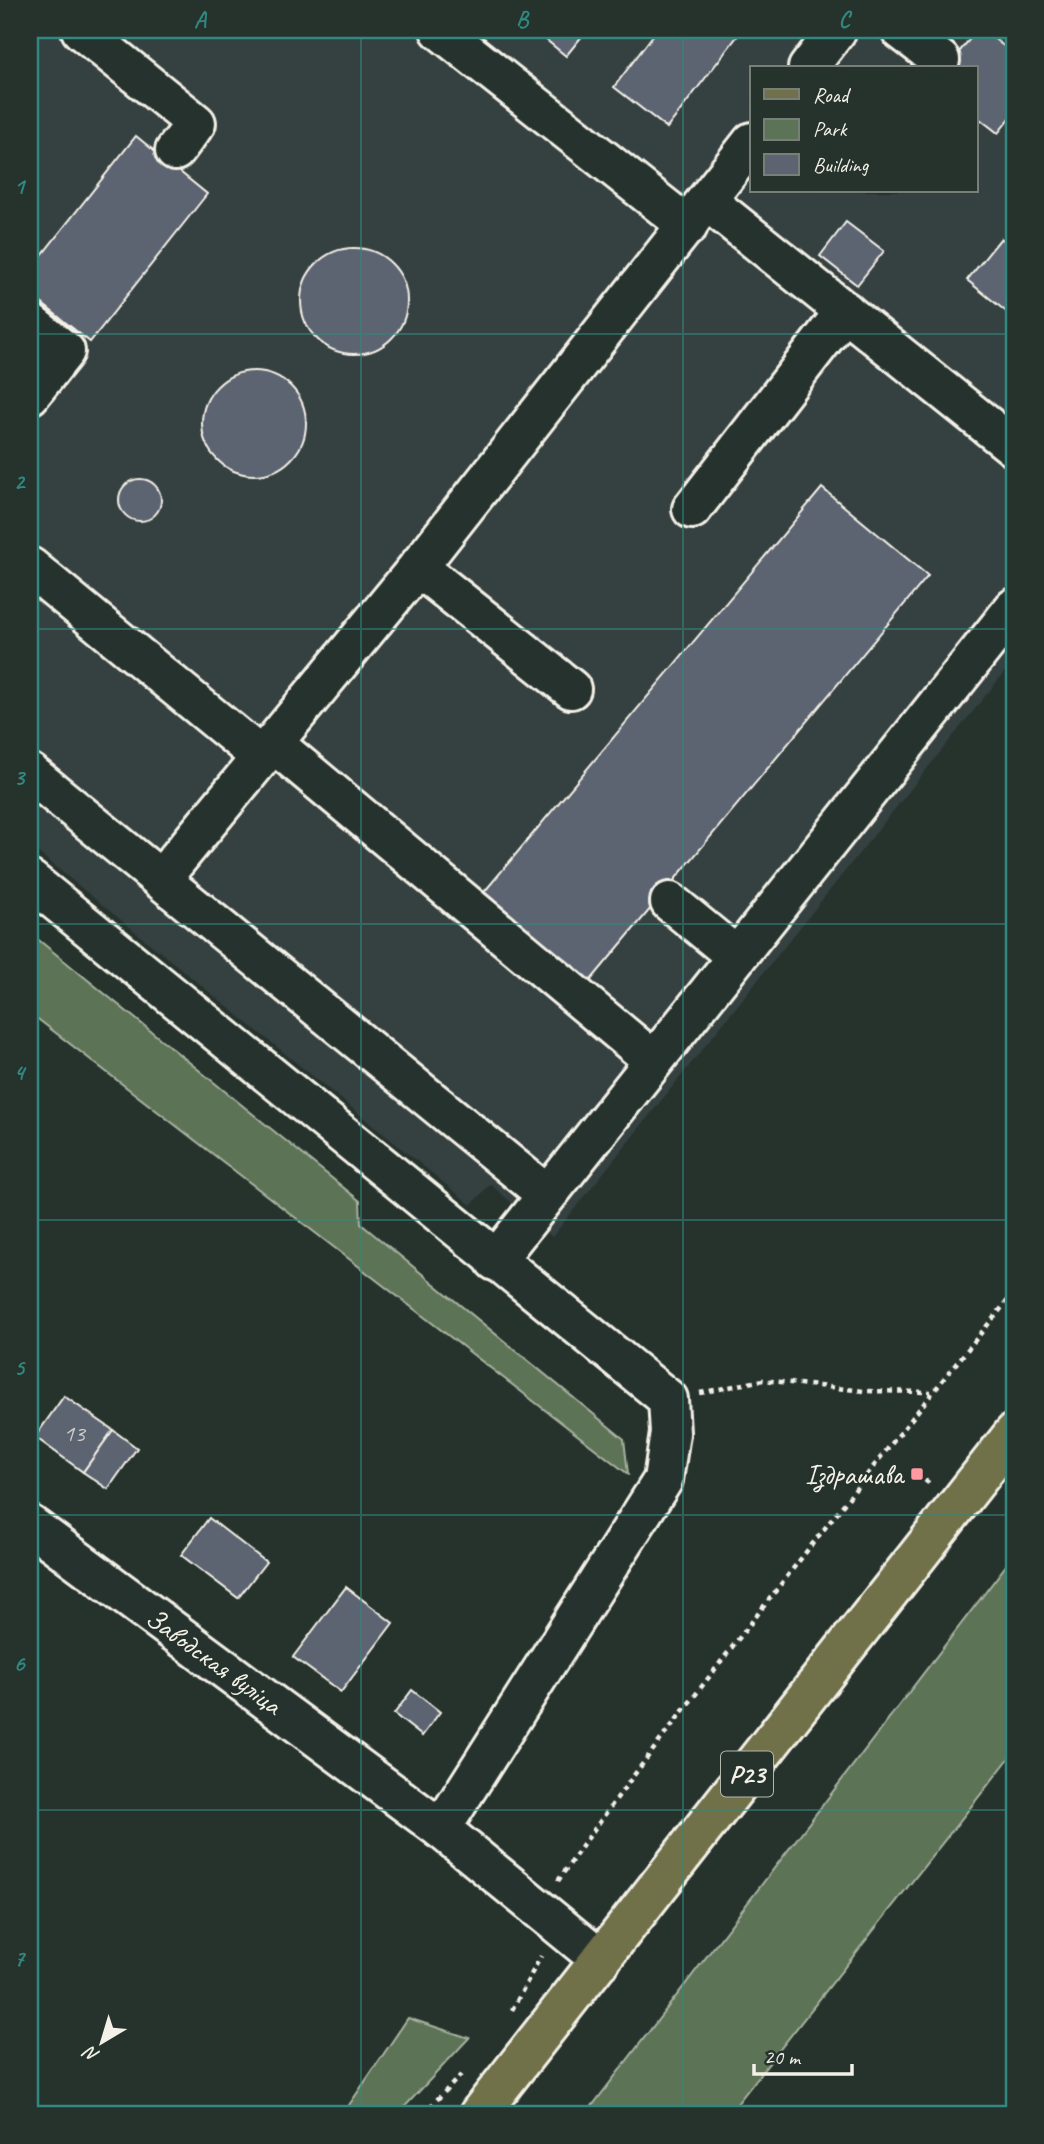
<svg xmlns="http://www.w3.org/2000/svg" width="1044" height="2144" viewBox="0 0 1044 2144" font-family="Caveat,sans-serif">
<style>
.built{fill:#364141;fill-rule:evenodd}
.green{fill:#5d7357;stroke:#a8b2a0;stroke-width:2}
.building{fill:#5c6371;stroke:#f4f1e8;stroke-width:2}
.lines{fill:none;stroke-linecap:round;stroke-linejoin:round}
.minor-casing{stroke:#f4f1e8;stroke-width:44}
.major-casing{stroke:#f4f1e8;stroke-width:44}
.path{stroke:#f4f1e8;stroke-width:4.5;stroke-dasharray:5 5;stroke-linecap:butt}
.minor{stroke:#26332d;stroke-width:38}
.major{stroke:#70704a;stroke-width:38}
.grid{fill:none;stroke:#318880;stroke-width:2;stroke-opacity:0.55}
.poi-dot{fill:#ff9aa2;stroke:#26332d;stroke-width:2.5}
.labels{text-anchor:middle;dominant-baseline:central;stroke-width:5;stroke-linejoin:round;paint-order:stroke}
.number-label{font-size:24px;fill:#cececa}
.shield{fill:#26332d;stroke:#b6b8b0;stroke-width:2}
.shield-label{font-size:26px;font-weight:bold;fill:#f4f1e8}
.poi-label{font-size:28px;fill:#f4f1e8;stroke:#26332d;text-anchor:end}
.street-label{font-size:28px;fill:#f4f1e8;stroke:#26332d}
.neatline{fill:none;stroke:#318880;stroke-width:2.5}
.grid-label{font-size:23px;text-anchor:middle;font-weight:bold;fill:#318880}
</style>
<rect width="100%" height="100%" fill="#26332d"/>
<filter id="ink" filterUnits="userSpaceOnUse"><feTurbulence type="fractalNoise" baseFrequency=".0143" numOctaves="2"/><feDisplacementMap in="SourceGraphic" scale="14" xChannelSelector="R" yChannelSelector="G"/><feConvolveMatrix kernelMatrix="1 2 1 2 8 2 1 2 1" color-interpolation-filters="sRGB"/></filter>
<g filter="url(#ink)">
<path class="built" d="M30 30H1014V660L552 1237 490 1184 471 1205 30 846ZM752 68H976V191H752Z"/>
<g class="green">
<path d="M30 933 360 1201 361 1224 624 1439 628 1474 30 1013Z"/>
<path d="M1014 1555V1752L729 2114H586Z"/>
<path d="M408 2018 469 2038 398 2114H343Z"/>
</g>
<g class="building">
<path d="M534 30H587L566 56Z"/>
<path d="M657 30H742L667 128 614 87Z"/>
<path d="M977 30H983L1014 54V113L998 133 976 116V68H946Z"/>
<path d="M136 136 207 194 90 342 30 294V270Z"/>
<path d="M846 222 884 251 857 285 820 256Z"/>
<path d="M1001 238 1014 249V318L967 280Z"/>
<circle cx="354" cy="301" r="53"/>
<circle cx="254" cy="423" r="52"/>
<circle cx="140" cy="500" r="21"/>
<path d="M822 488 928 576 586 986 480 897Z"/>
<path d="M64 1396 113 1430 83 1472 35 1437Z"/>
<path d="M113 1430 137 1448 108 1489 83 1472Z"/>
<path d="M209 1518 266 1562 238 1598 181 1555Z"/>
<path d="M346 1587 393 1623 341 1692 293 1657Z"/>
<path d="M412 1690 440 1712 422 1736 394 1714Z"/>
</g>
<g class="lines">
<g class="minor-casing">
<g id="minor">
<path d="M81 30 196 123 175 151"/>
<path d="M440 30 688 226"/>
<path d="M901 30 940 60"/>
<path d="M808 68 837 30"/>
<path d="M707 201 1014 447"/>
<path d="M30 323 65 351 30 395"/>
<path d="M692 509 845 311"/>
<path d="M30 567 261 757"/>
<path d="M418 567 571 689"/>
<path d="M273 743 653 1060"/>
<path d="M30 773 546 1194"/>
<path d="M161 879 418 567 752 142"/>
<path d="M30 880 668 1399 670 1433 663 1480 441 1829"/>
<path d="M670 902 736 956"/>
<path d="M495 1261 1014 608"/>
<path d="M30 1525 441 1829 601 1960"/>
</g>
</g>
<g class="major-casing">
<path id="major" d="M479 2114 1014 1433"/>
</g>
<g class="path">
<path d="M700 1393 763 1380 864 1391 931 1392"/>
<path d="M917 1474 930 1484"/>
<path d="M558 1881C613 1800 673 1724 733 1646 825 1527 918 1409 1014 1293"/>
<path d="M512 2010 541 1956"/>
<path d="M423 2114 461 2075"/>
</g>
<use href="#minor" class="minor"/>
<use href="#major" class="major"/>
</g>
</g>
<path class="grid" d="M361 30V2114M683 30V2114M30 334H1014M30 629H1014M30 924H1014M30 1220H1014M30 1515H1014M30 1810H1014"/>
<rect class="poi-dot" x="910" y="1467" width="14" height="14" rx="3.5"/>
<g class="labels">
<g class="number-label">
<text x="74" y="1433">13</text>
</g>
<rect class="shield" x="721" y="1751.5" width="52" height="45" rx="5"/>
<g class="shield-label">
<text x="747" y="1774">Р23</text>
</g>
<g class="poi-label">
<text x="903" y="1474">Іздрашава</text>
</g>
<g class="street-label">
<text transform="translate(214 1661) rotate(36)">Заводская вуліца</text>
</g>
</g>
<rect width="1044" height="2144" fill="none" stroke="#26332d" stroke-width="77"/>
<rect x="750" y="66" width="228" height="126" fill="#26332d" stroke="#787f78" stroke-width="2"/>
<rect x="764" y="89" width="35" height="10" fill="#70704a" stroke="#787f78" stroke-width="2"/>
<text x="813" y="102" font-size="21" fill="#f4f1e8">Road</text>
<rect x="764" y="119" width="35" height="21" fill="#5d7357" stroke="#787f78" stroke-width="2"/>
<text x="813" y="136" font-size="21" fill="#f4f1e8">Park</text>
<rect x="764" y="154" width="35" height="21" fill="#5c6371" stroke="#787f78" stroke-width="2"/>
<text x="813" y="172" font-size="21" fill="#f4f1e8">Building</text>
<g transform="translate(102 2042) rotate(218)" stroke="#26332d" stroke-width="5" paint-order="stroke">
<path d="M0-5L12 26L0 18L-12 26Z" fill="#f4f1e8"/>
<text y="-10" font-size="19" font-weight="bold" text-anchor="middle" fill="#f4f1e8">N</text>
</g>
<path d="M754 2064v10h98v-10" fill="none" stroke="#f4f1e8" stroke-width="3.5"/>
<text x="764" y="2064" font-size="21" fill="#f4f1e8" stroke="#26332d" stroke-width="5" paint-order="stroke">20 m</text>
<rect x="38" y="38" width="968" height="2068" class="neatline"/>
<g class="grid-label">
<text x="200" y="27">A</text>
<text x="522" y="27">B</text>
<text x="844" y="27">C</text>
<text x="19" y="194">1</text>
<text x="19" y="489">2</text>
<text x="19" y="785">3</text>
<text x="19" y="1080">4</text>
<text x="19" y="1375">5</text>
<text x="19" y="1671">6</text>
<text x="19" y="1966">7</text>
</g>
</svg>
